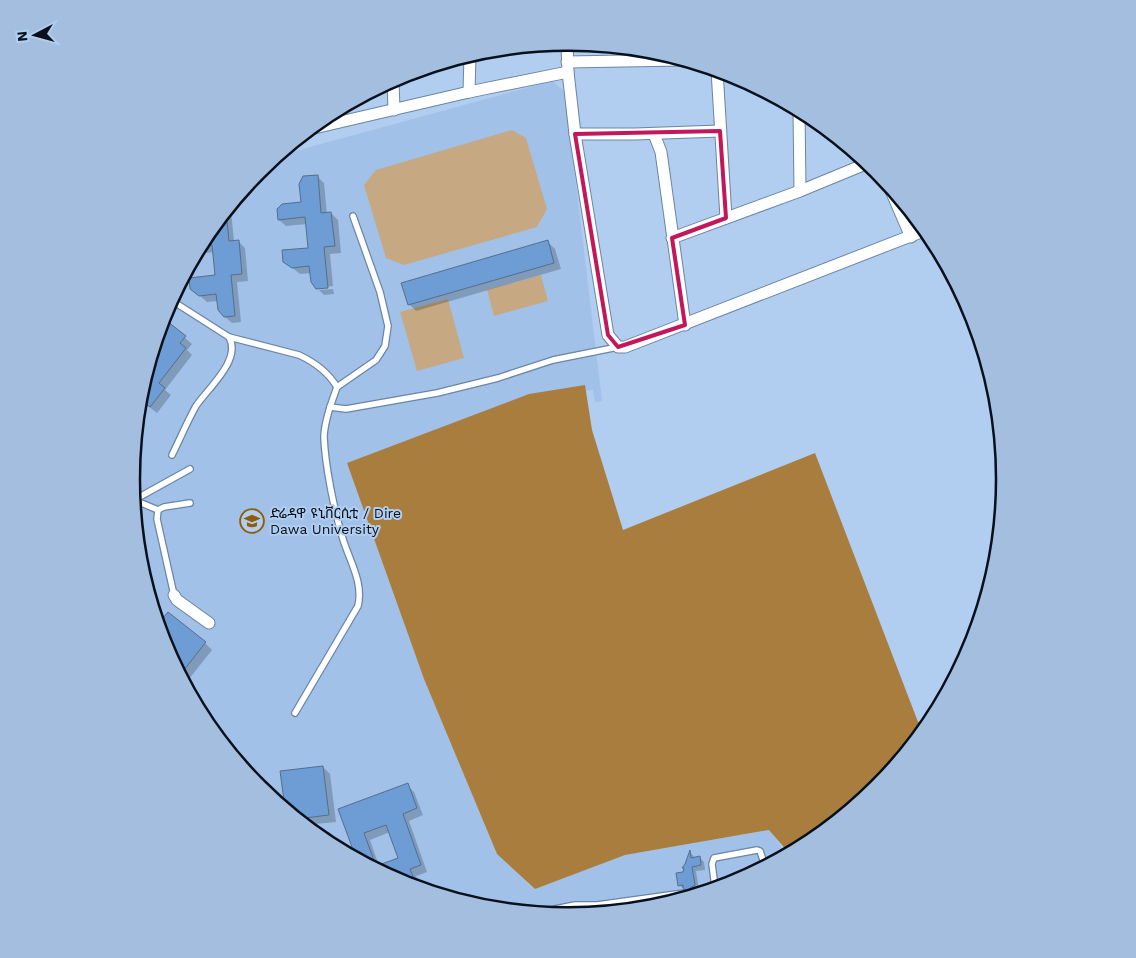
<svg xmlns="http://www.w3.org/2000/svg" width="1136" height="958" viewBox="0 0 1136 958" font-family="'Work Sans','Noto Sans Ethiopic',sans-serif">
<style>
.built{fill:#a1c1e9}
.green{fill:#c6a983}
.forest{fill:#a97d3e}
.shadow{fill:#0003;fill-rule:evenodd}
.building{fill:#6e9cd4;stroke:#556e8d;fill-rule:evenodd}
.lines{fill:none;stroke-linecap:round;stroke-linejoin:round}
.lane-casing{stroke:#6b85a4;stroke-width:8}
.street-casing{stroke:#6b85a4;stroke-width:13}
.lane{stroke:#fff;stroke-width:5.5}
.street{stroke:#fff;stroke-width:11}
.marked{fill:none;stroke:#c2185b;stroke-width:4;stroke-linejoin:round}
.labels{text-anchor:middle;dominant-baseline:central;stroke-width:4;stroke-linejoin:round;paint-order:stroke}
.poi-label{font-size:14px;fill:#07101c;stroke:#b1cdef;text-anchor:start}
.rim{fill:none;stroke:#07101c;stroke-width:2.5}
</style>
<rect width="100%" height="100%" fill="#b1cdef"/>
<path class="built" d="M552 81 565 92 602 401 595 402 593 390 586 391 585 386 347 463 424 679 497 854 534 889 625 855 770 830 781 846 783 857 735 882 653 907 568 915 483 907 401 882 325 842 259 787 205 721 165 646 140 564 132 479 140 394 165 312 205 236 260 170 277 156Z"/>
<g class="green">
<path d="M512 130 526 138 547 209 537 227 404 265 386 258 364 185 376 170Z"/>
<path d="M541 275 548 301 494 316 487 290Z"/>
<path d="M448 299 464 358 417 371 400 312Z"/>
</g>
<path class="forest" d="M585 385 592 430 623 530 815 453 918 722 934 716 876 788 810 842 789 853 769 830 625 855 535 889 497 854 424 679 347 463 529 394Z"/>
<g class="shadow">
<path d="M317 176 324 183 327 214 331 213 338 220 341 253 330 254 333 286 317 288 311 273 300 274 284 261 309 249 307 224 286 226 279 220 303 203Z"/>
<path d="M229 208 231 211 234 241H238L245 248 248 281 237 282 241 322 232 323 224 316 218 301 207 302 192 289 216 276 214 252 196 254 205 236Z"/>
<path d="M548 242 555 249 561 269 416 311 409 304Z"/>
<path d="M333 289 334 294 324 295 319 290Z"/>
<path d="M163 319 192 344 187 350 192 355 165 390 171 395 157 413 139 399 153 349 161 340 157 337Z"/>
<path d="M158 625 205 643 212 650 185 684 165 646Z"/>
<path d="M323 767 330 774 336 822 305 825 286 810 282 772Z"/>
<path d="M407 785 414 792 423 815 409 821 427 872 416 876 421 888 401 882 358 859 340 809ZM390 832 400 859 379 866 370 840Z"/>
<path d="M690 852 695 858 699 857 704 862 705 870 696 871 699 890 694 895 689 896 690 893 679 885Z"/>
</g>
<g class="building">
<path d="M318 175 321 213 331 212 335 246 324 247 328 288 316 289 311 282 309 266 292 268 283 262 282 250 308 248 305 217 278 220 277 209 282 204 301 202 299 184 303 176Z"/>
<path d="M226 211 229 241 239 240 242 274 231 275 235 316 224 317 218 310 216 294 199 296 190 289 189 278 215 275 212 245 200 246 205 236Z"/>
<path d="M548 240 554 263 408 305 401 283Z"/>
<path d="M163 318 186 336 180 343 186 348 159 383 165 388 150 407 139 399 140 394 155 346 160 339 157 337Z"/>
<path d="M168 612 206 642 180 675 165 646 158 624Z"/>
<path d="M323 766 329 815 297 819 285 808 280 771Z"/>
<path d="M408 783 417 808 403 814 421 865 410 869 417 887 401 882 356 858 338 809ZM386 825 398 858 376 866 364 833Z"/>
<path d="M690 850 691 858 700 856 701 865 692 867 695 885 690 888 688 892 683 888V885L678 886 676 873 683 872 684 868H682L685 864Z"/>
</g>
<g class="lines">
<g class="lane-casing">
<g id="lane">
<path d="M171 300 229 337C242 360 208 388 196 406 187 422 180 439 172 455"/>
<path d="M229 337 299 355C314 362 328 372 337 387L330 407 346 409 437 393 498 378 553 360 618 347"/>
<path d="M337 387 376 360 385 346 388 326 380 292 353 216"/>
<path d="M134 500 190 469"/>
<path d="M134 500 158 510 164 507 190 503"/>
<path d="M158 510 157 519 174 595"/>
<path d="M295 713 358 606C364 582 348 558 342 536 334 509 325 465 324 437 324 427 327 417 330 407"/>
<path d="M320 837 327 836"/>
<path d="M715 887 712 864 714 858 757 850 760 851 765 866"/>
<path d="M693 891 731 884"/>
<path d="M555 909 575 905H597L684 893"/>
<path d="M557 909 573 915"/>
</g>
</g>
<g class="street-casing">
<g id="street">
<path d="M567 43 568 72 575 134 608 335 618 347H625L926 230"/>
<path d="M567 62 682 60"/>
<path d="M717 70 726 218"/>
<path d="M393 80 394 110"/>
<path d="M469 92 470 55"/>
<path d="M799 110 800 191"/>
<path d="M310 129 469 92 568 72"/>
<path d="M575 134H635L720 131"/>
<path d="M654 134 661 152 685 325"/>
<path d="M889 186 911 237"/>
<path d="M672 238 800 191 868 163"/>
<path d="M174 595 177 600 209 623"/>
</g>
</g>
<use href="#lane" class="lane"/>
<use href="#street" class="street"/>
</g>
<path class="marked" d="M720 131 726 218 672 238 685 325 618 347 608 335 575 134Z"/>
<defs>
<g id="university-ring" transform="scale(1.25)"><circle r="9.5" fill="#b1cdef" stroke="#8d5d06" stroke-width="1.5"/><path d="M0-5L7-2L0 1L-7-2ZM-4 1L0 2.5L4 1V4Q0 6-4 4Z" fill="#8d5d06"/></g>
</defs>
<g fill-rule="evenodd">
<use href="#university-ring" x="252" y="521"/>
</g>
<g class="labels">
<g class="poi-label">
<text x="270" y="513">ድሬዳዋ ዩኒቨርሲቲ / Dire<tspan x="270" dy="16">Dawa University</tspan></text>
</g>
</g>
<path d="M0 0H1136V958H0ZM140 479a428 428 0 1 1 856 0a428 428 0 1 1-856 0Z" fill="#a3bede" fill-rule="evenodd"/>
<path class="rim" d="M140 479a428 428 0 1 1 856 0a428 428 0 1 1-856 0Z"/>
<g transform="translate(35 35) rotate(264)" stroke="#b1cdef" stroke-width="4" paint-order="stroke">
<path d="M0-4L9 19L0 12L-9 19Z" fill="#07101c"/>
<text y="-8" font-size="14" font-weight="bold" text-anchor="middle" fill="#07101c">N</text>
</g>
</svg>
